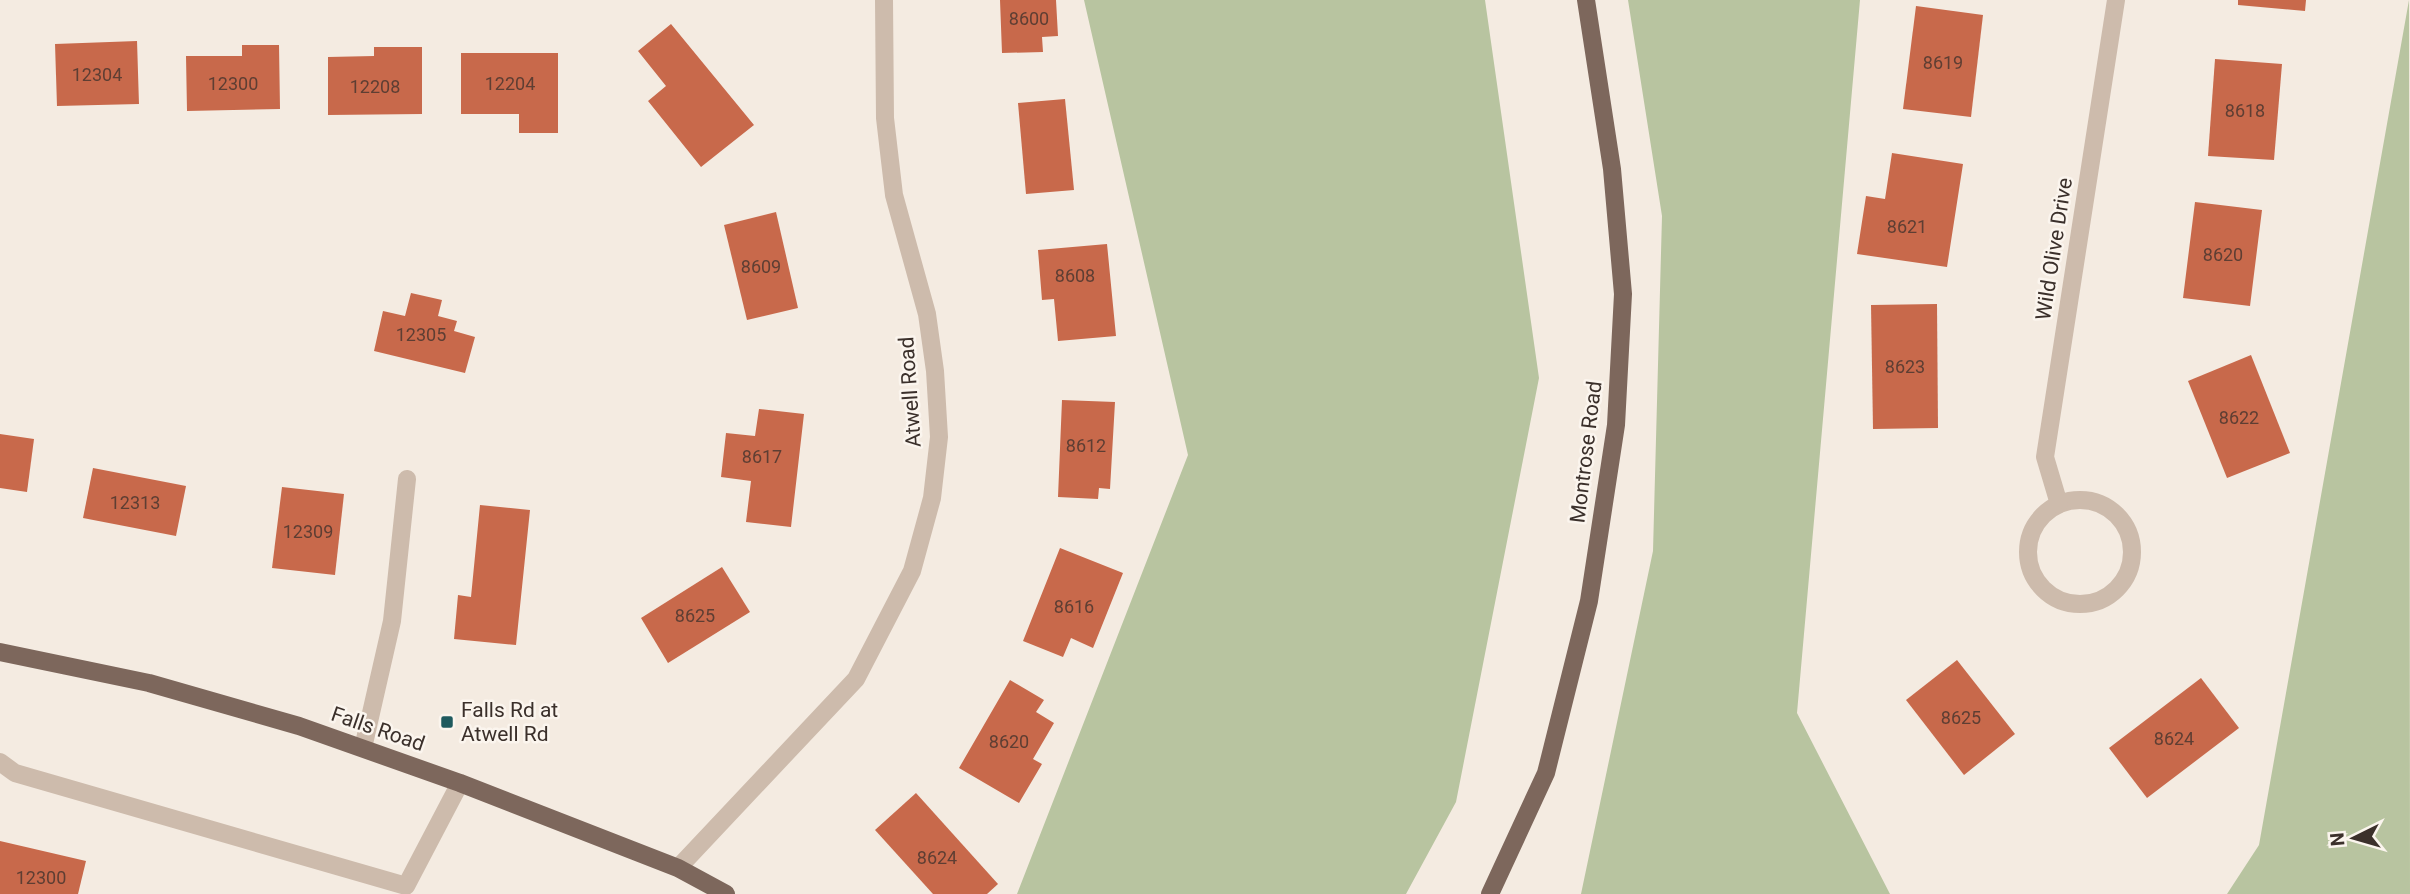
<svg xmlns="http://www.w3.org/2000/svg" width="2410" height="894" viewBox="0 0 2410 894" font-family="Roboto,sans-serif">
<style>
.green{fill:#b8c4a0}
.building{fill:#c8694b}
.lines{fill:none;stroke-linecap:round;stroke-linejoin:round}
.minor{stroke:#cdbbac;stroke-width:18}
.major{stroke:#7d675c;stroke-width:18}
.poi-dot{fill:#1f5a5e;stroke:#fbf5ee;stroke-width:2.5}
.labels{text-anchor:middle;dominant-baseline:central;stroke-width:5;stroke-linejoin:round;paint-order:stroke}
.number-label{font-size:18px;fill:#5e3e33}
.street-label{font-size:21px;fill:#3b302b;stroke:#fbf5ee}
.poi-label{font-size:21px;fill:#3b302b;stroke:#fbf5ee;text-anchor:start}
</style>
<rect width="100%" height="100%" fill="#f4ebe1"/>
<g class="green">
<path d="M1084 0H1485L1539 378 1456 802 1406 894H1017L1188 455Z"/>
<path d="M1628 0H1860L1797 713 1890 894H1581L1653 551 1662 216Z"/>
<path d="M2409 0 2410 894H2227L2259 845Z"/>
</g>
<g class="building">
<path d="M1000 0H1056L1058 36 1042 37 1043 52 1002 53Z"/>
<path d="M2238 0H2306L2305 11 2238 5Z"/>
<path d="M1916 6 1983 15 1971 117 1903 109Z"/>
<path d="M671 24 754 125 701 167 648 101 666 86 638 51Z"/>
<path d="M137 41 139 104 57 106 55 44Z"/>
<path d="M242 45H279L280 109 187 111 186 56H242Z"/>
<path d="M374 47H422V114L328 115V57L374 56Z"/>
<path d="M461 53H558V133H519V114H461Z"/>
<path d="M2215 59 2282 64 2274 160 2208 156Z"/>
<path d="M1065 99 1074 190 1026 194 1018 103Z"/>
<path d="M1892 153 1963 164 1947 267 1857 254 1866 196 1885 199Z"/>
<path d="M2195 202 2262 210 2250 306 2183 298Z"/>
<path d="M776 212 798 308 747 320 724 225Z"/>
<path d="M1107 244 1116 336 1058 341 1054 299 1042 300 1038 250Z"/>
<path d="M411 293 442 300 438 316 457 321 454 331 475 337 465 373 374 351 383 311 405 316Z"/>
<path d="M1937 304 1938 428 1873 429 1871 305Z"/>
<path d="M2251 355 2290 453 2227 478 2188 381Z"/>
<path d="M1062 400 1115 402 1110 489 1099 488 1098 499 1058 497Z"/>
<path d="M759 409 804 414 791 527 746 522 751 481 721 477 726 433 755 436Z"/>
<path d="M0 434 34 439 27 492 0 488Z"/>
<path d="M93 468 186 486 176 536 83 518Z"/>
<path d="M282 487 344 494 335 575 272 568Z"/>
<path d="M480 505 530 510 516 645 454 639 458 595 471 597Z"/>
<path d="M1060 548 1123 573 1093 648 1071 638 1063 657 1023 641Z"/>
<path d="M722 567 750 612 668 663 641 618Z"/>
<path d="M1957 660 2015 734 1964 775 1906 700Z"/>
<path d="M2201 678 2239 728 2147 798 2109 748Z"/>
<path d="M1010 680 1044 700 1036 712 1054 723 1033 759 1042 764 1019 803 959 768Z"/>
<path d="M916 793 998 884 987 894H933L875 830Z"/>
<path d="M0 841 86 861 78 894H0Z"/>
</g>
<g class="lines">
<g class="minor">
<circle cx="2080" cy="552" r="52"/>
<path d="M2059 504 2045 457 2116 0"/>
<path d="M363 748 392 621 407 479"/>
<path d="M0 762 15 773 406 886 460 783"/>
<path d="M678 868 856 679 912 571 932 498 939 437 935 371 927 314 894 195 885 118 884 0"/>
</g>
<g class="major">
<path d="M0 652 149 683 299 726 460 783 678 868 726 894"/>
<path d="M1490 894 1546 773 1589 601 1616 425 1623 294 1612 169 1586 0"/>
</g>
</g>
<rect class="poi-dot" x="440" y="715" width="14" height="14" rx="3.5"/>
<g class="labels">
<g class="number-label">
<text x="1029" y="18">8600</text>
<text x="1943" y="62">8619</text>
<text x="97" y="74">12304</text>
<text x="233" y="83">12300</text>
<text x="510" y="83">12204</text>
<text x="375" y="86">12208</text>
<text x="2245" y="110">8618</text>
<text x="1907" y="226">8621</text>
<text x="2223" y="254">8620</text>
<text x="761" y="266">8609</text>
<text x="1075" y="275">8608</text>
<text x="421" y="334">12305</text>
<text x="1905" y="366">8623</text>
<text x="2239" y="417">8622</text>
<text x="1086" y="445">8612</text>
<text x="762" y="456">8617</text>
<text x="135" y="502">12313</text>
<text x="308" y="531">12309</text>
<text x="1074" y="606">8616</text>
<text x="695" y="615">8625</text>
<text x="1961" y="717">8625</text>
<text x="2174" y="738">8624</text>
<text x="1009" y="741">8620</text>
<text x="937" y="857">8624</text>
<text x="41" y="877">12300</text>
</g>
<g class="street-label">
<text transform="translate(2054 249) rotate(-81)">Wild Olive Drive</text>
<text transform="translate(910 392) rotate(-94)">Atwell Road</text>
<text transform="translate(1586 452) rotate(-83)">Montrose Road</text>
<text transform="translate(378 729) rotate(19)">Falls Road</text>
</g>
<g class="poi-label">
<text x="461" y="710">Falls Rd at<tspan x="461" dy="24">Atwell Rd</tspan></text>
</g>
</g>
<g transform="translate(2354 838) rotate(265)" stroke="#fbf5ee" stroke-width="5" paint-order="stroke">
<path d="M0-5L12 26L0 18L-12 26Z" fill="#3b302b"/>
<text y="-10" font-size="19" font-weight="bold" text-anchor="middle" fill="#3b302b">N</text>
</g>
</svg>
